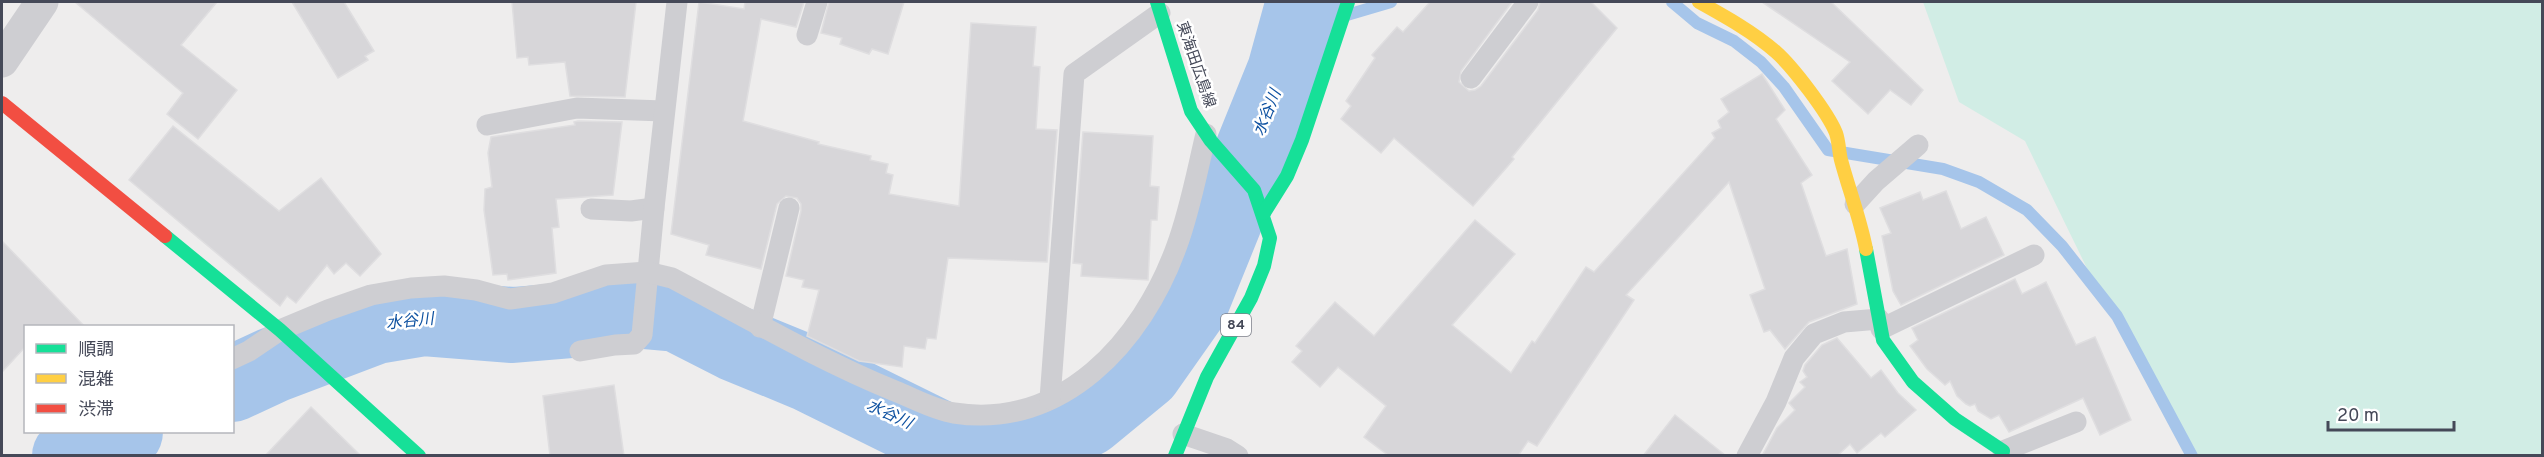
<svg xmlns="http://www.w3.org/2000/svg" width="2544" height="457" viewBox="0 0 2544 457" font-family="Overpass,'Noto Sans JP',sans-serif">
<style>
.green{fill:#d1ede5}
.lines{fill:none;stroke-linecap:round;stroke-linejoin:round}
.stream{stroke:#a6c5ea;stroke-width:12}
.river{stroke:#a6c5ea;stroke-width:76}
.building{fill:#d7d6d9;stroke:#dfdee0;stroke-width:1.5}
.lane{stroke:#ceced2;stroke-width:21}
.street{stroke:#ceced2;stroke-width:33}
.fast{stroke:#16e098;stroke-width:14}
.slow{stroke:#ffcf43;stroke-width:14}
.jam{stroke:#f24e42;stroke-width:14}
.labels{text-anchor:middle;dominant-baseline:central;stroke-width:5;stroke-linejoin:round;paint-order:stroke}
.shield{fill:#fff;stroke:#7d808a;stroke-width:1.5}
.shield-label{font-size:14px;font-weight:bold;fill:#454958}
.street-label{font-size:15px;fill:#454958;stroke:#fff}
.water-label{font-size:16px;font-style:italic;fill:#0f52a1;stroke:#fff}
</style>
<rect width="100%" height="100%" fill="#eeeded"/>
<path class="green" d="M1923 2H2542V455H2188L2099 293 2025 141 1959 102Z"/>
<g class="lines">
<g class="stream">
<path d="M1672 2 1697 23 1734 41 1761 62 1784 87 1828 150 1943 169 1979 182 2027 210 2062 246 2117 316 2192 456"/>
<path d="M1296 30 1391 2"/>
<path d="M955 456 963 450"/>
</g>
<g class="river">
<path d="M232 384 273 365 376 326 424 318 513 325 573 320 621 309 677 314 734 343 807 373 963 450 1000 452 1038 445 1088 418 1144 372 1189 308 1285 71 1304 2"/>
<path d="M70 456 125 432"/>
</g>
</g>
<g class="building">
<path d="M75 2H217L181 45 237 90 198 139 167 114 183 93Z"/>
<path d="M292 2H344L374 51 365 56 368 60 338 78Z"/>
<path d="M512 2H636L625 97 570 96 565 62 529 65 528 57 517 58Z"/>
<path d="M699 2 744 9 745 2H804L796 27 761 19 743 121 819 142 818 144 871 156 870 160 888 164 886 173 893 175 889 194 959 206 971 23 1036 27 1033 66 1040 67 1036 129 1057 130 1047 262 948 258 936 339 927 338 925 349 904 346 902 367 859 361 807 336 819 290 802 287 804 280 786 276 801 211V204L797 198 786 196 777 204 761 269 706 255 709 245 671 234Z"/>
<path d="M829 2H904L888 54 872 49 869 54 840 44 842 38 821 33Z"/>
<path d="M1430 2H1512L1461 71 1459 82 1469 91 1475 90 1481 86 1538 10 1540 2H1591L1617 28 1512 157 1514 159 1473 206 1394 138 1381 153 1341 119 1351 106 1346 101 1375 58 1372 55 1397 27 1403 32Z"/>
<path d="M1762 2H1831L1923 90 1911 105 1890 90 1868 114 1832 81 1850 62Z"/>
<path d="M1762 74 1785 110 1776 119 1812 175 1801 183 1826 256 1847 249 1857 304 1809 322 1785 349 1770 330 1764 332 1750 295 1765 289 1729 182 1626 295 1634 300 1537 446 1528 441 1518 456H1389L1364 437 1386 406 1338 367 1320 387 1292 362 1302 351 1296 346 1335 302 1374 336 1475 220 1515 254 1452 325 1511 373 1532 341 1535 343 1586 267 1594 272 1715 138 1712 133 1721 128 1718 121 1729 112 1721 99Z"/>
<path d="M578 121 622 122 613 195 556 199 559 227 552 228 556 273 508 280 507 274 493 275 484 210 485 189 492 187 488 153 491 137 575 125 574 122Z"/>
<path d="M173 126 279 211 321 178 381 254 360 276 346 263 334 274 327 265 296 303 287 296 280 306 129 180Z"/>
<path d="M1083 132 1153 136 1150 186 1159 187 1157 220H1151L1148 280 1081 276 1082 264 1073 263Z"/>
<path d="M1946 191 1961 229 1986 217 2004 255 1901 305 1893 291 1882 236 1891 233 1880 208 1920 192 1923 200Z"/>
<path d="M2 241 85 327H26V346L2 372Z"/>
<path d="M2015 279 2022 294 2046 282 2076 345 2095 337 2131 420 2100 435 2083 398 2009 432 1999 415 1991 419 1978 411 1975 404 1970 406 1966 404 1957 396 1950 381 1945 385 1927 369 1910 346 1918 340 1912 328Z"/>
<path d="M1837 338 1871 378 1881 370 1898 393 1916 410 1885 437 1881 433 1857 453 1850 444 1837 456H1762L1777 428 1795 410 1789 403 1805 387 1800 382 1807 377 1803 371 1805 365 1822 345Z"/>
<path d="M614 385 624 456H550L543 396Z"/>
<path d="M311 407 361 456H265Z"/>
<path d="M1675 415 1726 456H1643Z"/>
</g>
<g class="lines">
<g class="lane">
<path d="M807 35 817 2"/>
<path d="M1471 78 1528 2"/>
<path d="M487 125 577 108 664 111"/>
<path d="M1855 204 1876 181 1918 145"/>
<path d="M591 209 631 211 654 208"/>
<path d="M760 327 789 208"/>
<path d="M1881 329 2034 255"/>
<path d="M580 351 615 345 634 344 642 335 654 208 677 2"/>
<path d="M232 359 249 351 280 330 328 310 371 295 411 288 444 286 476 290 510 299 553 293 606 275 647 272 672 278C746 317 817 359 895 391 913 398 934 410 954 413 1063 430 1142 341 1176 248 1190 211 1197 171 1206 134"/>
<path d="M1050 399 1074 74 1160 13"/>
<path d="M1183 434 1227 449 1238 456"/>
<path d="M2003 451 2076 422"/>
<path d="M1747 456 1776 402 1794 358 1814 334 1844 322 1879 319"/>
</g>
<path class="street" d="M2 61 42 2"/>
<g class="fast">
<path d="M1157 2 1191 111 1211 141 1254 190 1270 238 1264 266 1251 298 1207 377 1175 456"/>
<path d="M1264 213 1287 176 1302 140 1348 2"/>
<path d="M165 236 280 330 419 456"/>
<path d="M1866 249 1883 340 1913 382 1955 419 2003 451 2002 456"/>
</g>
<path class="slow" d="M1699 2C1726 17 1753 32 1776 52 1793 67 1828 113 1836 133 1839 142 1839 152 1841 160 1849 190 1860 218 1866 249"/>
<path class="jam" d="M2 103 165 236"/>
</g>
<g class="labels">
<rect class="shield" x="1221" y="314" width="30" height="22" rx="4.5"/>
<g class="shield-label">
<text x="1236" y="325">84</text>
</g>
<g class="street-label">
<text transform="translate(1195 65) rotate(71)">東海田広島線</text>
</g>
<g class="water-label">
<text transform="translate(1268 113) rotate(-68)">水谷川</text>
<text transform="translate(410 322) rotate(-6)">水谷川</text>
<text transform="translate(889 415) rotate(25)">水谷川</text>
</g>
</g>
<rect width="2544" height="457" fill="none" stroke="#454958" stroke-width="6"/>
<rect x="24" y="325" width="210" height="108" fill="#ffffff" stroke="#b5b6bc" stroke-width="1.5"/>
<rect x="36" y="344" width="30" height="9" fill="#16e098" stroke="#b5b6bc" stroke-width="1.5"/>
<text x="78" y="355" font-size="18" fill="#454958">順調</text>
<rect x="36" y="374" width="30" height="9" fill="#ffcf43" stroke="#b5b6bc" stroke-width="1.5"/>
<text x="78" y="385" font-size="18" fill="#454958">混雑</text>
<rect x="36" y="404" width="30" height="9" fill="#f24e42" stroke="#b5b6bc" stroke-width="1.5"/>
<text x="78" y="415" font-size="18" fill="#454958">渋滞</text>
<path d="M2328 421v9h126v-9" fill="none" stroke="#454958" stroke-width="3"/>
<text x="2337" y="421" font-size="18" fill="#454958" stroke="#ffffff" stroke-width="4.5" paint-order="stroke">20 m</text>
</svg>
